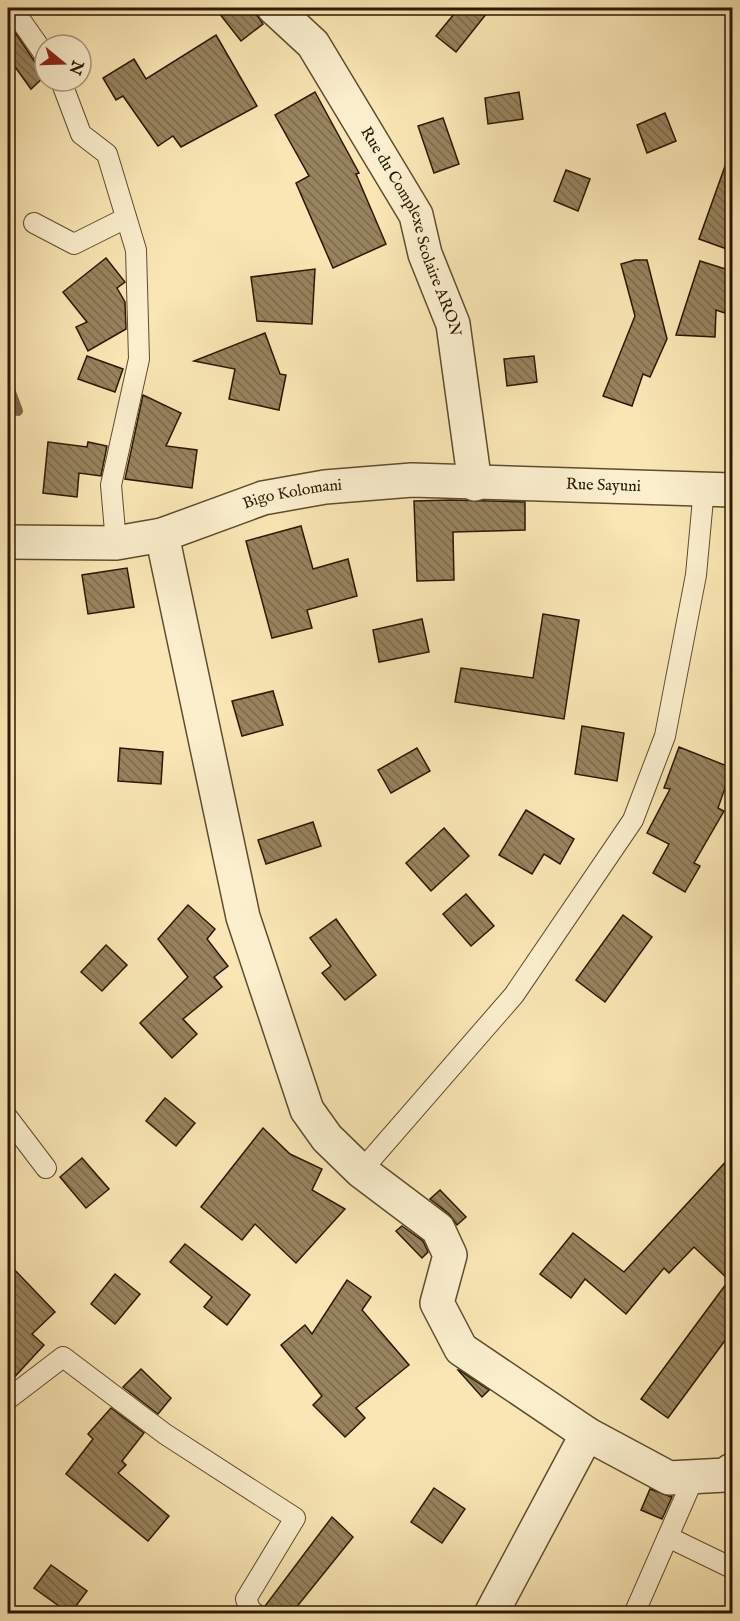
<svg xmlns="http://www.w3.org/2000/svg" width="740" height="1621" viewBox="0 0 740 1621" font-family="'IM FELL English',serif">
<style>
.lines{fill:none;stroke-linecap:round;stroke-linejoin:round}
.stream{stroke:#7d6a48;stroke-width:10}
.building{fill:url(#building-back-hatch);stroke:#2c1801;stroke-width:1.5}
.service-casing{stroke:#5f4c2e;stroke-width:22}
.minor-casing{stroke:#5f4c2e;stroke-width:36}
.tertiary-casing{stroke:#5f4c2e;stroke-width:36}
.service{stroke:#fbefce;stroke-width:20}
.minor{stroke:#fbefce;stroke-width:33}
.tertiary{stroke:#fbefce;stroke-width:33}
.labels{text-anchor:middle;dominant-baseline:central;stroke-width:4.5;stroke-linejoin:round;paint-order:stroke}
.street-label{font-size:16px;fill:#2c1801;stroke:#fbefce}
</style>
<defs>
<pattern id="building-back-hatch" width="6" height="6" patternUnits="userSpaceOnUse" patternTransform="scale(1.5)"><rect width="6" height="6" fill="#97835e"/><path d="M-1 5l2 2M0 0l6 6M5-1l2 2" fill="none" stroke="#7b6a4b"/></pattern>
</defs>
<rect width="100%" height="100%" fill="#f9e6b4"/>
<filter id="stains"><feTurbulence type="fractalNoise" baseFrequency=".00333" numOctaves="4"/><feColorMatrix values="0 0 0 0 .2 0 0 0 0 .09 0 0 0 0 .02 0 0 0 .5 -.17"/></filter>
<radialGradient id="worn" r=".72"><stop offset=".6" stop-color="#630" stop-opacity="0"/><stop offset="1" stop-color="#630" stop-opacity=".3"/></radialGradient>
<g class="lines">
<path class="stream" d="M8 384 18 411"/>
</g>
<g class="building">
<path d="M215 8H256V14L263 24 241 41Z"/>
<path d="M459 8H491L456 52 436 36Z"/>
<path d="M8 22 35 62 45 67V76L31 89 8 57Z"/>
<path d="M216 35 257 106 181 147 173 136 158 146 123 96 116 100 103 78 134 59 146 79Z"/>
<path d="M315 92 359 173 356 174 386 244 333 268 296 183 309 176 275 115Z"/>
<path d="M519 92 523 119 488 124 485 98Z"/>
<path d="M665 113 676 141 647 153 637 125Z"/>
<path d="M443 118 459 164 434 173 418 126Z"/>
<path d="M729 155 732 156V251L699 239Z"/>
<path d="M566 170 590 179 578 211 554 201Z"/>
<path d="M106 258 125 282 117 288 125 302 126 329 88 351 76 327 87 322 63 292Z"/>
<path d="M635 260H647L667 339 650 377 643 374 632 406 603 396 635 316 621 264Z"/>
<path d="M700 261 732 271V291L725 313 716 310 715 337 676 335Z"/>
<path d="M315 269 312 324 257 321 251 277Z"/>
<path d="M265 333 280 374 286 375 279 410 229 399 235 369 194 361Z"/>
<path d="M87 356 123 369 115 392 78 379Z"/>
<path d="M534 356 537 382 507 386 504 359Z"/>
<path d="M143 395 181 413 166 446 197 450 192 488 125 479Z"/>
<path d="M48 442 87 447 88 442 107 446 101 476 79 473 77 497 43 493Z"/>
<path d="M451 500 525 502V530L453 532 454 580 417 581 414 501Z"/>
<path d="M301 526 313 569 348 559 357 596 307 610 312 628 272 638 246 541Z"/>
<path d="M127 568 134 607 88 614 82 575Z"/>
<path d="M543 614 579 620 564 719 455 702 461 668 533 678Z"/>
<path d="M422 619 429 652 379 662 373 630Z"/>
<path d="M273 691 283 725 242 736 232 701Z"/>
<path d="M582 726 624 733 617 781 575 774Z"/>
<path d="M679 747 732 768 718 808 724 811 694 863 700 866 685 892 653 873 669 844 647 833 670 789 664 788Z"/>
<path d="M120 748 163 752 161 784 118 781Z"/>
<path d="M417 748 430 771 391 793 378 770Z"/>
<path d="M526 810 574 839 560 864 544 854 532 874 499 855Z"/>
<path d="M313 822 321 846 266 864 258 840Z"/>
<path d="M444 828 469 856 431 891 406 863Z"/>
<path d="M466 894 494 926 471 946 443 914Z"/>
<path d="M188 905 215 929 207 939 228 966 214 977 222 987 183 1019 197 1034 172 1058 140 1023 188 977 158 939Z"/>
<path d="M623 915 652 937 605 1002 576 980Z"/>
<path d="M336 919 376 975 345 1000 322 973 331 966 310 938Z"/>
<path d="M106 945 127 965 102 991 81 972Z"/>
<path d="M165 1098 195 1123 176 1146 146 1121Z"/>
<path d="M263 1128 290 1154 322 1169 312 1190 345 1209 296 1263 255 1224 242 1240 201 1207Z"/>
<path d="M732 1155V1331L668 1418 641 1399 729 1280 694 1247 669 1273 664 1268 626 1314 585 1279 571 1298 540 1274 573 1233 624 1272Z"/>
<path d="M82 1158 109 1189 86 1208 60 1177Z"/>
<path d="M440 1190 466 1217 457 1225 449 1214 430 1199Z"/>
<path d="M402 1226 423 1241 428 1252 422 1258 396 1231Z"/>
<path d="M185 1244 250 1295 227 1325 204 1307 212 1297 170 1262Z"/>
<path d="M8 1263 55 1312 32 1334 44 1345 8 1384Z"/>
<path d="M115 1274 140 1294 115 1324 91 1304Z"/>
<path d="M347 1280 371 1297 362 1310 409 1365 356 1408 365 1418 345 1437 313 1405 322 1396 281 1345 305 1325 312 1334Z"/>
<path d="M141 1369 171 1398 158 1414 123 1387Z"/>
<path d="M458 1370H459L489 1390 482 1397Z"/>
<path d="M111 1408 144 1433 122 1461 126 1465 118 1473 169 1516 148 1541 66 1474 93 1439 88 1434Z"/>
<path d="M434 1488 465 1509 442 1543 411 1522Z"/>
<path d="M650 1489 672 1497 662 1519 641 1510Z"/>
<path d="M332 1517 353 1537 291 1614H268L265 1606Z"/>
<path d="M51 1565 87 1591 70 1614 34 1588Z"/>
</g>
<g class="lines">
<g class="service-casing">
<g id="service">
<path d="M12 8 45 55"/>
<path d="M61 81 81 134 107 154 136 250 139 359 111 485 116 543"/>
<path d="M34 223 74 244 126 218"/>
<path d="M8 1118 46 1168"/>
<path d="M361 1171 514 995 633 820 665 736 696 575 704 488"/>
<path d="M8 1399 63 1357 165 1434 295 1518 246 1599 251 1611 256 1614"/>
<path d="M668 1537 732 1568"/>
<path d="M634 1614 694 1477"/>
</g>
</g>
<g class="minor-casing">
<g id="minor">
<path id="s1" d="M274 8 313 44 416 215 425 254 453 324 475 484"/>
<path d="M162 535 243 917 307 1110 327 1138 361 1171 438 1229 450 1255 437 1303 461 1349 587 1434 669 1478 725 1475 732 1470"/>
<path d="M491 1614 587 1434"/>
</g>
</g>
<g class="tertiary-casing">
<g id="tertiary">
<path id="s2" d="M8 542 116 543 162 535 263 498 325 487 412 480 732 490"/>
</g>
</g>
<use href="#service" class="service"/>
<use href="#minor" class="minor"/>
<use href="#tertiary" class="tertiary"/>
</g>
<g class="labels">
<g class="street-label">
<text stroke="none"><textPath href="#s1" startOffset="266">Rue du Complexe Scolaire ARON</textPath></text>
<text stroke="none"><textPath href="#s2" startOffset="604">Rue Sayuni</textPath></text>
<text stroke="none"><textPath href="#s2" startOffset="292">Bigo Kolomani</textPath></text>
</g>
</g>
<rect width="740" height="1621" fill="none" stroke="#f9e6b4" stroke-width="30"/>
<rect x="9" y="9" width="722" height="1603" fill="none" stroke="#2c1801" stroke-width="3"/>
<rect x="15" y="15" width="710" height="1591" fill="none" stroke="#2c1801" stroke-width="1.5"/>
<g transform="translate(63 63) rotate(109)"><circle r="28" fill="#fbefce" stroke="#a8997c" stroke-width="1.5"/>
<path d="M0-4.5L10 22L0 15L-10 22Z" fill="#8f2418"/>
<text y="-9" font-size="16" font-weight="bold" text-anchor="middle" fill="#2c1801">N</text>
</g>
<rect width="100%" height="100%" filter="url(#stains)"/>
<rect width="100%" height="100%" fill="url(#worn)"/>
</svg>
